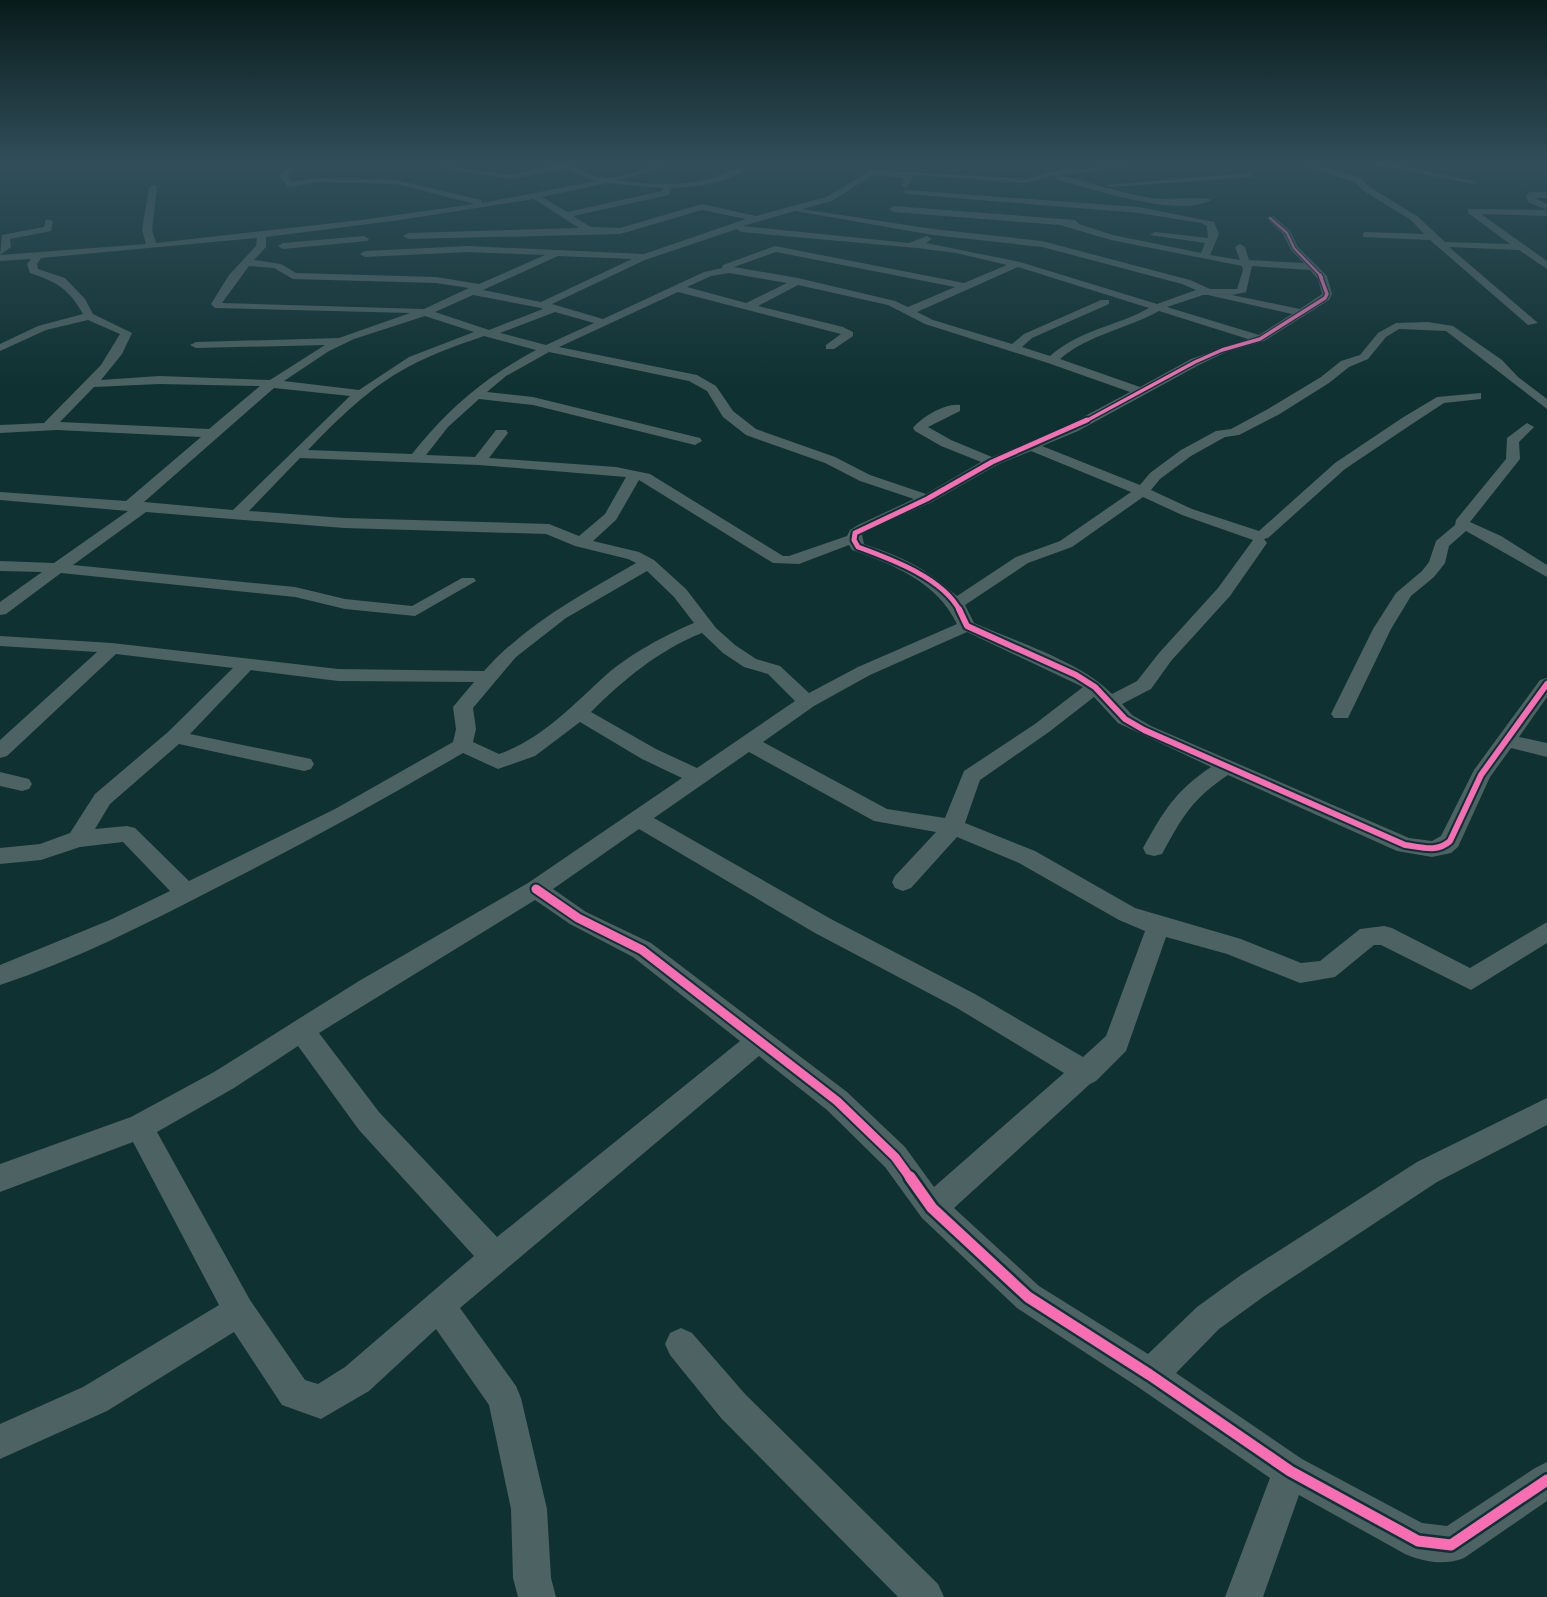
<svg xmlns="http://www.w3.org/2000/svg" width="1547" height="1597" viewBox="0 0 1547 1597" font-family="Cabin,sans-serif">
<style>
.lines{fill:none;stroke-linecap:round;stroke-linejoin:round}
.minor{fill:#4d6262;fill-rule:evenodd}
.cycleway-far5-casing{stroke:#063434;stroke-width:4.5}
.cycleway-far4-casing{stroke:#063434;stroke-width:6}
.cycleway-far3-casing{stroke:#063434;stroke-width:9}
.cycleway-far2-casing{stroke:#063434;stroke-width:10}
.cycleway-far1-casing{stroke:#063434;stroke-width:13}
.cycleway-casing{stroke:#063434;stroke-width:16}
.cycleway-far5{stroke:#f96db3;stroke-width:2.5}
.cycleway-far4{stroke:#f96db3;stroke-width:3.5}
.cycleway-far3{stroke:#f96db3;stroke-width:5}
.cycleway-far2{stroke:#f96db3;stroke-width:6}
.cycleway-far1{stroke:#f96db3;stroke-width:9}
.cycleway{stroke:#f96db3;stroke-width:11}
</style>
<rect width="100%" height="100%" fill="#0f3131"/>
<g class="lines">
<g class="minor">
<path d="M558 164C575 164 589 179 607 178 629 178 650 164 673 164L618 180C647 185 681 186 709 179 720 176 737 165 746 169 725 184 696 187 671 188L669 195 573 216 591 227 620 228 702 204 756 216 826 197 872 170 1026 179 1053 171 1146 164 1059 175C1089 182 1120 193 1151 198 1165 201 1203 196 1211 200 1179 219 1091 188 1055 179L1056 175 1026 183 920 175 913 177 906 188 902 186 905 178 873 175 832 201 802 209 933 229 1042 241 1190 280 1210 289H1237L1243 270 1242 266 1111 240 1060 225 893 212 889 209 893 206 1075 220 1079 224 1113 235 1201 253 1205 243 1150 235 1155 232 1208 238 1207 226 1201 223 1139 213 906 194 902 192 906 190 1139 207 1214 222 1219 234 1210 255 1240 260 1235 247 1240 244 1245 247 1249 260 1304 263 1291 250 1283 234 1266 218 1273 216 1290 231 1298 247 1327 276 1332 294 1329 300 1264 341 1226 352 1199 365 1078 431 1042 446 1140 485 1150 473 1181 450 1216 431 1231 429 1268 409 1321 377 1341 361 1360 355 1378 333 1396 323 1428 322 1453 326 1502 360 1518 377 1547 399V409L1446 331 1399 329 1386 337 1368 359 1349 367 1329 383 1278 415 1239 435 1225 437 1191 456 1160 479 1151 490 1192 509 1259 531 1335 463 1402 418 1437 397 1481 393V399L1444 403 1412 424 1345 469 1268 538 1264 539 1267 543 1230 596 1171 661 1151 689 1122 704 1132 715 1151 726 1409 838 1432 841 1441 836 1474 770 1540 680 1547 678V697L1519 737 1547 743V757L1511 748 1490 777 1458 847 1451 853 1432 857 1397 851 1228 775C1191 800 1183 816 1162 854L1154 856 1146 854 1143 848C1164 811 1174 792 1211 767L1118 723 1094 697 1049 732 980 780 965 823 1035 851 1135 908 1241 939 1301 963 1320 961 1360 929 1384 926 1392 928 1470 968 1547 922V943L1471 990 1381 945H1374L1335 977 1300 983 1227 954 1166 937 1126 1051 1096 1081 1090 1084 954 1208 1039 1286 1148 1354 1197 1307 1241 1275 1417 1162 1547 1098V1125L1437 1182 1263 1297 1219 1329 1176 1373 1302 1459 1422 1523 1447 1526 1535 1468 1547 1462V1501L1464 1558C1445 1566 1424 1562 1405 1554L1299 1495 1263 1597H1225L1270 1478 1138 1387 1017 1308 922 1218 885 1167 827 1110 759 1056 460 1308 516 1386 521 1398 547 1509 551 1578 556 1597H518L513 1578 511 1509 489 1405 436 1329 369 1391 321 1419 282 1405 234 1332 107 1411 0 1459V1424L83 1387 219 1305 133 1142 0 1192V1164L131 1117 214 1072 359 981 528 883 682 778 642 759 580 722 535 756 498 769 463 753C381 801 299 846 214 889 144 925 75 960 0 985V965L110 920 170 891 123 842 80 847 41 860 0 864V848L40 844 70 833 95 794 168 732 233 668 116 654 7 756 0 758V740L97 652 0 646V636L112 643 338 669 484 671C526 624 581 595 636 563L628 559 575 546 546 534 344 528 146 512 73 565 295 587 345 599 412 606 462 578H474L476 581 415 616 345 609 295 597 61 573 6 614 0 615V602L42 572 0 571V561L54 563 128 511 0 500V492L126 501 201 437 57 430 0 433V425L44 423 101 365 120 334 88 320 46 330 0 351V344L38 326 83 314C69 289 57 282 30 273L27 264 31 259 0 261V255L146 244 142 230 149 187 153 185 157 187 152 230 156 243 361 220 475 204 396 184 318 182 288 187 280 176 289 168 293 170 288 176 291 182 318 178 396 180 481 200 482 203 596 181 566 169 511 179 437 168 441 166 511 175ZM607 183 663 188 662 191 567 212 542 197ZM534 199 579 228 408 233 403 236 408 239 620 234 702 210 746 219 644 254 468 246 365 251 360 254 365 257 468 252 545 255 479 284 436 277 296 273 281 264 254 260 266 247V237L400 220ZM795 211 933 235 1042 247 1182 284 1196 290 1157 304 1020 262 926 243 932 239 927 236 909 243 743 226ZM737 229 741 232 917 248 956 253 1007 265 964 283 775 246 723 265 722 268 704 272 603 319 552 304 645 260ZM257 238 256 246 229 275 211 304 215 308 410 313 339 338 196 342 190 345 196 348 325 345 270 380 159 376 101 380 122 354 132 333 93 314 85 299 65 278 38 269 37 264 41 258ZM776 252 955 287 908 307 895 301 798 278 734 267ZM558 256 632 259 541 302 483 290ZM249 266 274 268 293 279 436 283 469 288 424 309 222 303ZM1252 266 1310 270 1318 279 1322 294 1300 309 1232 295 1246 292ZM1018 267 1149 308C1115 327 1081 329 1050 356L1022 347 1032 338 1109 304V300H1101L1024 334 1012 344 933 320 917 312ZM729 273 787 283 746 303 687 287 711 276ZM798 285 888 305 925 324 1048 363 1130 392 1068 425 992 457 951 440 928 427 960 411V405C945 403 922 417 913 428L915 431 941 446 981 462 926 494 870 475 835 457 756 429 733 411 716 386 697 375 559 347 678 292 841 334 826 345V349H834L853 336V332L843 327 758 306ZM473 295 541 308 543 309 489 330 435 312ZM1203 295H1208L1292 314 1259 335 1167 307ZM1159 311 1248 339 1191 359 1140 387 1060 359C1089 334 1127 329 1159 311ZM555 312 594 323 546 345 500 333ZM425 316 474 332 409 357 359 390 284 381 329 351 354 339ZM484 336 536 350C484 378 449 408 412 454L308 450C338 419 370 387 408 367 432 354 458 345 484 336ZM549 352 689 381 707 391 723 417 746 435 825 463 860 481 914 499 858 525 850 530 847 536 789 556H783L650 474 616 467 489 458 508 433 506 430H496L475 457 426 455 448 427 479 399 533 405 695 445 702 441 700 438 533 397 487 392 506 376ZM159 384 260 386 209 429 60 422 94 387ZM274 388 350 396 233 510 144 502ZM1031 451 1131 492 1060 541 1016 557 957 596C922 566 907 559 864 544L862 535 868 531 932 502 997 465ZM300 458 479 465 626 477 605 514 579 536 549 524 344 518 249 511ZM639 480 773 563 799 564 849 545 852 550C894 565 937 582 957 624L858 667 809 693 780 666 756 659 735 645 716 628 686 589 654 560 639 552 593 541 616 520ZM1143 497 1182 515 1253 540 1218 588 1159 653 1137 681 1112 694C1082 662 1015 641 974 623L965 605 1028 563 1072 547ZM647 571 674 597 694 623C665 635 630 654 606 675 573 705 542 739 499 754L473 742 476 729 473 708 516 657 566 618ZM967 632 1083 687 1035 724 964 771 945 818 887 809 763 742 814 706 870 675ZM702 633 723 653 744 667 768 674 795 701 697 768 656 749 591 712C623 680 659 650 702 633ZM251 670 338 681 474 682 453 707 456 729 453 742 335 809 189 881 135 828 127 826 95 829 110 804 179 744 304 771 311 769 314 764 311 759 190 734ZM749 752 874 821 936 832 895 876 892 882 895 888 903 891 911 888 957 837 1019 863 1119 920 1145 931 1106 1036 1083 1057 975 994 831 919 654 818ZM639 829 815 933 957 1008 1064 1073 934 1187 905 1147 847 1092 651 943 586 912 553 889ZM535 900 570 924 633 957 740 1041 497 1237 379 1112 319 1033ZM298 1046 359 1130 474 1256 345 1367 318 1384 305 1380 250 1300 157 1132 234 1088Z"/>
<path d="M1297 164H1311L1361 178 1368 186 1417 216 1445 242 1510 244 1468 213V209L1547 210V216L1481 214 1547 261V269L1519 250 1449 247 1538 323 1528 325 1430 240 1363 237V233L1366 232 1424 234 1411 220 1362 190 1355 182Z"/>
<path d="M1374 164H1393L1477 182 1473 184Z"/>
<path d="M1250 173 1253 177 1110 187 1106 185Z"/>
<path d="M1530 192H1547V198H1535L1547 204V210L1528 202 1526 195Z"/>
<path d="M46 219 53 221 51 231 10 239 11 247 0 255 2 235 44 227Z"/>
<path d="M364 236 369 239 367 241 283 249 278 246 283 243Z"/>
<path d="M1527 423 1534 427 1519 442 1520 459 1470 522 1501 536 1547 565V577L1466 531 1449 546 1445 563 1434 577 1411 596 1391 629 1348 718H1334L1331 714 1373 629 1396 593 1422 571 1429 562 1436 541 1455 525 1456 520 1506 459 1507 438Z"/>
<path d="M0 772 29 779 32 784 29 789 22 791 0 786Z"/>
<path d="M681 1328 692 1333 745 1394 938 1584 944 1597H898L721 1418 670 1355 665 1344 670 1333Z"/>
</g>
<g class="cycleway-far5-casing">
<path id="cycleway-far5" d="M1270 218 1287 233 1294 248 1322 277"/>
</g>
<g class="cycleway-far4-casing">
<path id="cycleway-far4" d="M1084 422 1195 362 1222 350 1260 339 1325 298 1327 294 1320 275"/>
</g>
<g class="cycleway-far3-casing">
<path id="cycleway-far3" d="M960 611C943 578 891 559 858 547L854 540 855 533 927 499 992 462 1087 420"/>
</g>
<g class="cycleway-far2-casing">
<path id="cycleway-far2" d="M959 609 967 626 1076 675 1095 687 1125 719 1144 730 1405 845C1421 847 1437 853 1450 841L1481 775 1547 684"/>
</g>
<g class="cycleway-far1-casing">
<path id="cycleway-far1" d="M536 889 578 918 642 950 837 1101 895 1157 911 1179"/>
</g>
<g class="cycleway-casing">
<path id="cycleway" d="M910 1177 932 1208 1028 1297 1150 1375 1290 1471 1418 1541 1451 1545 1547 1480"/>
</g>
<use href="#cycleway-far5" class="cycleway-far5"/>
<use href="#cycleway-far4" class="cycleway-far4"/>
<use href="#cycleway-far3" class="cycleway-far3"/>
<use href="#cycleway-far2" class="cycleway-far2"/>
<use href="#cycleway-far1" class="cycleway-far1"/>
<use href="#cycleway" class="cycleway"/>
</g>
<linearGradient id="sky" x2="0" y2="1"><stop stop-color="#081b1b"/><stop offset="0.42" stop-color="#314e5a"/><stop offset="1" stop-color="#314e5a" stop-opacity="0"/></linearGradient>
<rect width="1547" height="388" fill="url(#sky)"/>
</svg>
